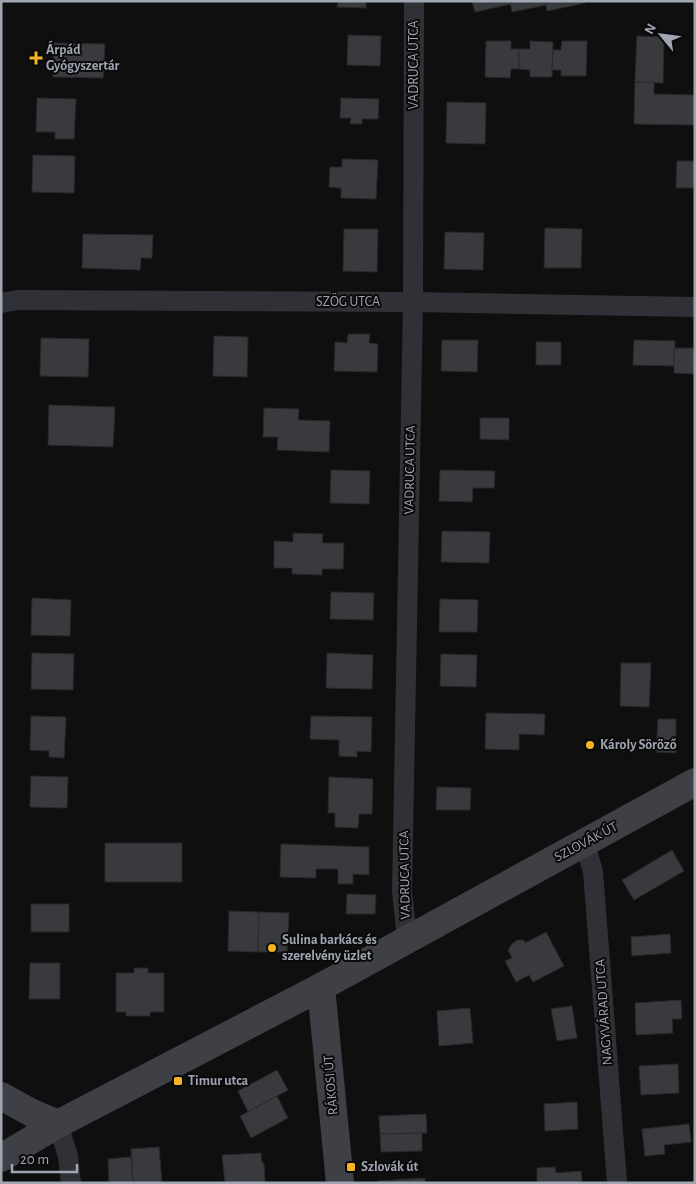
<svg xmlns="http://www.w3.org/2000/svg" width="696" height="1184" viewBox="0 0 696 1184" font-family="'Alegreya Sans',sans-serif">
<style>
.building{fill:#393a3e;stroke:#29292d}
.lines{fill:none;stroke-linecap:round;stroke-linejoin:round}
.street{stroke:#303136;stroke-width:20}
.secondary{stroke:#3e4046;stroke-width:28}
.poi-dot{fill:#f6b322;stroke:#0a0a0b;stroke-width:2}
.labels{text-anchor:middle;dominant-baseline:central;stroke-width:4;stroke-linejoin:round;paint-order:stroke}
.poi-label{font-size:14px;font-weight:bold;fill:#a0a5b2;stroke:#0a0a0b;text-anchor:start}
.street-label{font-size:14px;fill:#a0a5b2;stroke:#0a0a0b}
</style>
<rect width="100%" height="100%" fill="#0f0f10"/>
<g class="building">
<path d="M338 1H366V8L337 7Z"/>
<path d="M472 1H510L511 4 475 12Z"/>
<path d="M510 1H545L546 5 512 12Z"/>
<path d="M545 1H585V3L547 11Z"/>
<path d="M348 35 381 36 380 66 347 65Z"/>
<path d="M637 36 664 37 663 83 635 82Z"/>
<path d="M486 41H511V49H519V69H511L510 78 485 77Z"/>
<path d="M530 41 553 42 552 77H530V70L519 69V49H530Z"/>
<path d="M562 41H587L586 76H561V70H552L553 50H561Z"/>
<path d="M54 43 105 44 103 78 53 77Z"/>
<path d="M635 82H654V94L695 95V125L634 124Z"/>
<path d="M37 98 76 99 74 139H55V132H36Z"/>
<path d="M341 98 379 99 378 119H362V124H350L351 118H340Z"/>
<path d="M447 102 486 103 485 144 446 143Z"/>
<path d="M33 155 75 156 74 193 32 192Z"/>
<path d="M342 159 378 160 376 199 341 198V188L329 187 330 167H342Z"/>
<path d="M677 161H695V188H676Z"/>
<path d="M545 228 582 229 581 268H544Z"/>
<path d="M344 229H378L377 272 343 271Z"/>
<path d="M445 232 484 233 483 270 444 269Z"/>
<path d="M83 234 153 235 152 258H141L140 270 82 268Z"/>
<path d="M348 334H370L369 343 378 344 377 372 334 371 335 342 347 343Z"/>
<path d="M214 336 248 337 247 377 213 376Z"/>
<path d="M41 338 89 339 88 377 40 376Z"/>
<path d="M442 340H478L477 372 441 371Z"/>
<path d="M634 340 675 341 674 366 633 365Z"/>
<rect x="536" y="342" width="25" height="23"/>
<path d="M674 348H695V374L674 373Z"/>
<path d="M49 405 115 407 113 447 48 445Z"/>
<path d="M264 408 299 409 298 420 330 421 329 452 277 450 278 437H263Z"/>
<path d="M480 418H509V440L480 439Z"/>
<path d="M331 470 370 471 369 504 330 503Z"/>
<path d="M440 470 495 471 494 488H473L472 502 439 501Z"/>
<path d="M442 531 490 532 489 563 441 562Z"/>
<path d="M293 533 323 534 322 543H344L343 569H322V575L292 574V568H274V541L293 542Z"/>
<path d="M331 592 374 593 373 620 330 619Z"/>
<path d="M32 598 71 600 70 636 31 635Z"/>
<path d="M440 599 478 600 477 632H439Z"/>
<path d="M32 653 74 654 73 690 31 689Z"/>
<path d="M327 653 373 655 372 689 326 688Z"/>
<path d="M441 654 477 655 476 687 440 686Z"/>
<path d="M621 663H651L649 707 620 706Z"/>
<path d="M486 713 545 714 544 735 519 734V750L485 749Z"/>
<path d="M31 716 66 717 64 758 49 757V751L30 750Z"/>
<path d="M311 716 372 717 371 752 357 751V757L339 756V740L310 739Z"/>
<path d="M658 719H676V753L656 752Z"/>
<path d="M31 776 68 777 67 808 30 807Z"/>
<path d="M329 777 373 779 372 814H359L358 828 335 827V813H328Z"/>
<path d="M437 787 471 788 470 810H436Z"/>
<rect x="105" y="843" width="77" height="39"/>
<path d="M281 844 369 847V875L353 874V884H338V869H316V878L280 877Z"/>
<path d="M672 850 684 871 634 900 622 880Z"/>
<path d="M347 894 376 895 375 914H346Z"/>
<rect x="31" y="904" width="38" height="28"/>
<path d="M229 911 259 912 258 952 228 951Z"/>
<path d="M259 912 289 913 287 952H258Z"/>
<path d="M546 932 564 966 533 982 529 975 516 982 505 961 512 958 508 950 512 944 517 940H524L525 943Z"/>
<path d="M670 934 671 953 632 956 631 937Z"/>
<path d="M30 963H60V999H29Z"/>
<path d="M134 968H148V973H164V1012H150V1016H126V1012H116V973H134Z"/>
<path d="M681 1000 682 1019H672L673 1033 636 1035 635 1003Z"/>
<path d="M572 1006 577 1038 557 1041 551 1009Z"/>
<path d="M470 1008 473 1043 439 1046 437 1011Z"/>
<path d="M678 1064 679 1093 641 1095 639 1066Z"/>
<path d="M277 1070 288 1090 248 1112 238 1091Z"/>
<path d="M277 1096 288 1118 251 1138 240 1116Z"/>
<path d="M577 1102 578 1129 545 1131 544 1104Z"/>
<path d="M426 1114 427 1133 380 1134 379 1116Z"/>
<path d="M689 1124 691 1142 664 1145 665 1154 645 1156 642 1129Z"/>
<path d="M422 1133V1151L381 1152 380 1134Z"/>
<path d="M159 1147 162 1183H133L131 1149Z"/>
<path d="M261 1153 262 1163H264L265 1183H225L222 1155Z"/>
<path d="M131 1157 133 1183H109L108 1159Z"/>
<path d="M555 1167 556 1173 581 1171 582 1183H537V1168Z"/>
<path d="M425 1178V1183H378V1181Z"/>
</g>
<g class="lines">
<g class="street">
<path d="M1 303 18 300 413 302 695 307"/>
<path d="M584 843 593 871 617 1183"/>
<path d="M407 939 402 891 413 302 414 1"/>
<path d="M58 1124 68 1156 71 1183"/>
</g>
<g class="secondary">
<path d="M321 987 340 1183"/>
<path d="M1 1096 32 1113 58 1124"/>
<path d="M1 1158 58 1124 321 987 695 782"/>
</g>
</g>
<g class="poi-dot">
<path d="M33.5 50.5h5v5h5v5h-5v5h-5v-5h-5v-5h5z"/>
<circle cx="590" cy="745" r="5"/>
<circle cx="272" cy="948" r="5"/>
<rect x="173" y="1076" width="10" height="10" rx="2.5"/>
<rect x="346" y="1162" width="10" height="10" rx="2.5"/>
</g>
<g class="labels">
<g class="poi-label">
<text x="46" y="50">Árpád<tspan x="46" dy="16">Gyógyszertár</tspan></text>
<text x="600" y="745">Károly Söröző</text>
<text x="282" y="940">Sulina barkács és<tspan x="282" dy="16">szerelvény üzlet</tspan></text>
<text x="188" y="1081">Timur utca</text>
<text x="361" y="1167">Szlovák út</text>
</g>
<g class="street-label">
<text transform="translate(414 65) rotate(-90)">VADRUCA UTCA</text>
<text x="348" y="302">SZÖG UTCA</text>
<text transform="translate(410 470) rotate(-89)">VADRUCA UTCA</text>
<text transform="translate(586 842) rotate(-28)">SZLOVÁK ÚT</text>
<text transform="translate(405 875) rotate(-91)">VADRUCA UTCA</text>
<text transform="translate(604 1012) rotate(-94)">NAGYVÁRAD UTCA</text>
<text transform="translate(331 1085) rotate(-95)">RÁKOSI ÚT</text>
</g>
</g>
<rect width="696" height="1184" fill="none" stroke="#a0a5b2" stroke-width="5"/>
<g transform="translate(661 35) rotate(299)" stroke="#0a0a0b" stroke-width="4" paint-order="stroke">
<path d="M0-4L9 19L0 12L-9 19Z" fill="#a0a5b2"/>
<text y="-8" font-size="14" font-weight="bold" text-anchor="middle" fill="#a0a5b2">N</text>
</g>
<path d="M12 1164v8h65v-8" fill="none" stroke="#a0a5b2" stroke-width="2.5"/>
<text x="20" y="1164" font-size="15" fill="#a0a5b2" stroke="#0a0a0b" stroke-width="4" paint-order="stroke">20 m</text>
</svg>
